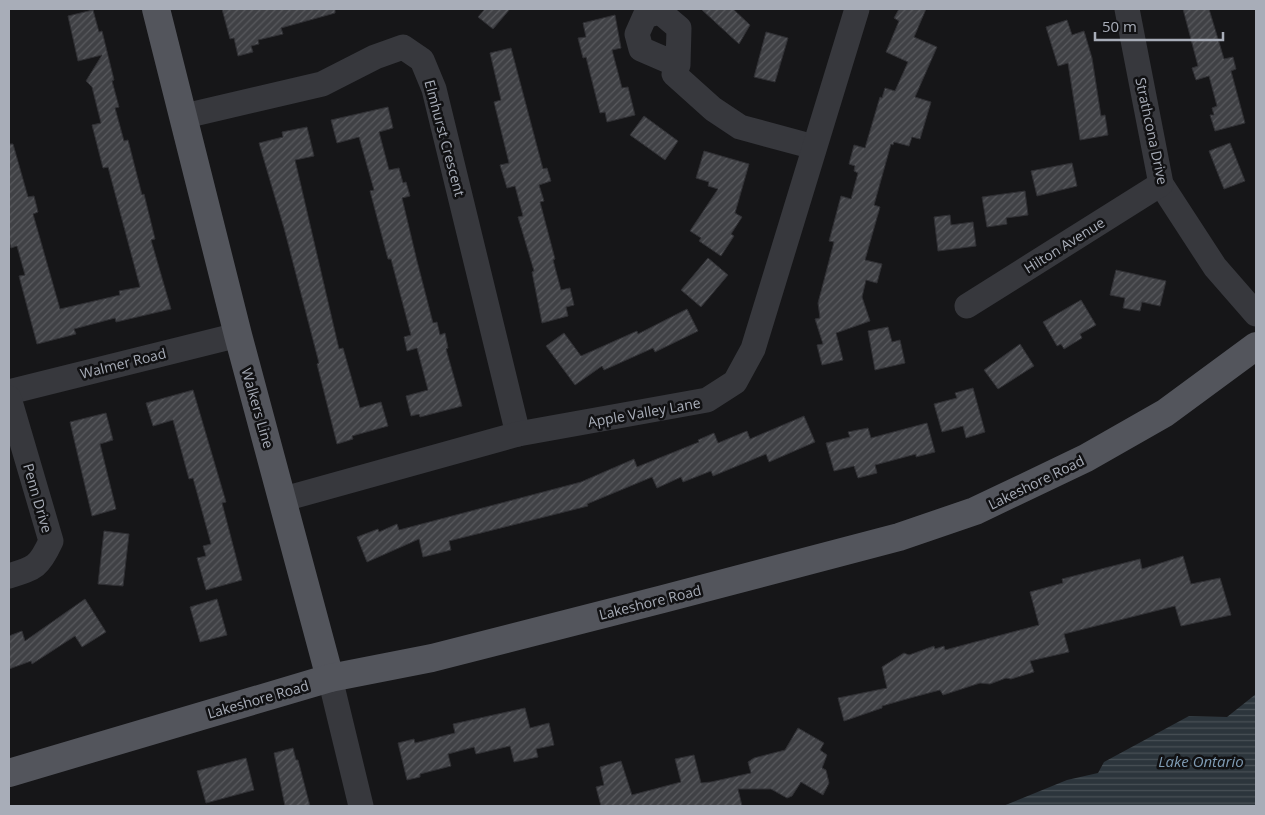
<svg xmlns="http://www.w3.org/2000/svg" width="1265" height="815" viewBox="0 0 1265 815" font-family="'Open Sans',sans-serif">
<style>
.water{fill:url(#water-rules)}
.building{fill:url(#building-hatch);stroke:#303034}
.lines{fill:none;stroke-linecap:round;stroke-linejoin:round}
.minor{stroke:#37383d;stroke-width:25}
.major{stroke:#53555c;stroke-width:28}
.labels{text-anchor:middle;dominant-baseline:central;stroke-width:5;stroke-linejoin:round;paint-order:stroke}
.street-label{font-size:14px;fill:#a8adb8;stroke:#111113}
.water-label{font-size:15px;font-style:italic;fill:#7f9bb3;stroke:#111113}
</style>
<defs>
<pattern id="water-rules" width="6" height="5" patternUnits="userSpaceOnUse" patternTransform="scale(1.25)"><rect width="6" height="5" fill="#2c353c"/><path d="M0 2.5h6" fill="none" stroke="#485056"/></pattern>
<pattern id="building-hatch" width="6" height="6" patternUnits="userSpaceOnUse" patternTransform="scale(1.25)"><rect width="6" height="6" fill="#404145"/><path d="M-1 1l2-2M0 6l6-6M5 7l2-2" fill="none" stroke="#595a5e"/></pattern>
</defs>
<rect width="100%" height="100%" fill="#161618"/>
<path class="water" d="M1256 694V806H1003L1067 780 1098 773 1104 762 1189 716 1227 717Z"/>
<g class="building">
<path d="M222 9H335V13L281 28 283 34 258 40 259 44 251 46 253 52 238 56 234 38 230 39Z"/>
<path d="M485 9H510L493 29 478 17Z"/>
<path d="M701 9H733L750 25 739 44Z"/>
<path d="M899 9H926L914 37 937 47 915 97 931 102 920 139 912 137 909 146 894 142 893 145 891 144 874 205 880 207 865 260 882 264 877 283 866 280 862 297 870 321 836 333 843 360 822 365 817 345 823 344 815 319 820 318 818 303 834 242 829 241 841 196 851 199 858 173 854 171 855 166 849 164 854 145 865 148 880 97 882 98 885 88 895 91 908 62 886 52 899 21 894 18Z"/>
<path d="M1183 9H1209L1224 59 1233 57 1236 69 1231 71 1245 123 1215 131 1210 115H1214L1212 108 1217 106 1209 76 1196 80 1192 68 1198 66Z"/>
<path d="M93 10 99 32 102 31 114 80 112 81 119 107 115 108 124 141 128 140 142 195 144 194 155 239 151 240 171 309 116 322 115 318 74 329 76 334 37 344 19 276 25 275 17 246 11 248 9 240V144H13L28 197 34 196 38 212 33 214 60 309 120 295 119 291 140 287 108 167 103 168 92 125 101 123 92 87 86 81 102 55 78 61 68 16Z"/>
<path d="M615 15 621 48 612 50 622 88 628 87 635 115 607 122 605 112 600 113 586 57 583 58 578 38 586 37 583 23Z"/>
<path d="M1067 20 1072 35 1084 31 1092 58 1101 116 1105 115 1108 135 1080 140 1068 63 1058 66 1046 27Z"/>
<path d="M766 32 788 38 775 82 754 77Z"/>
<path d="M511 48 543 169 547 168 551 181 539 185 544 201 540 202 555 259 553 260 561 290 570 288 574 305 566 307 568 316 542 323 532 272 534 271 518 217 523 216 515 186 507 188 500 165 509 163 494 102 501 100 490 53Z"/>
<path d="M388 107 393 128 379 132 389 170 399 168 403 183 406 182 410 196 402 198 417 261 433 323 437 322 440 335 445 333 448 348 446 349 462 406 420 417 419 414 411 416 406 396 428 390 417 348 407 351 404 337 411 335 391 259H388L370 191 374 190 359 137 337 143 331 120Z"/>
<path d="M644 116 678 141 665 160 630 135Z"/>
<path d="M307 127 314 156 295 160 339 349 343 348 360 408 381 402 388 426 352 436 353 439 337 444 317 364 319 363 284 228 259 143 283 137 282 132Z"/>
<path d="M1230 143 1245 181 1224 189 1209 151Z"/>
<path d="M704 151 749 164 735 213 742 217 731 234 734 236 721 256 699 241 701 238 690 231 718 189 708 186 709 182 696 178Z"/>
<path d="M1072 163 1077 186 1037 196 1031 171Z"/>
<path d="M1025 191 1028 215 1006 218 1007 224 987 227 982 197Z"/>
<path d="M950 215 951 225 973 222 976 246 938 251 934 217Z"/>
<path d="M708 258 728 275 701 307 681 290Z"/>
<path d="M1116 270 1166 281 1160 306 1142 302 1140 311 1123 308 1125 298 1110 295Z"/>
<path d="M1081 300 1096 325 1080 334 1082 338 1064 349 1061 344 1057 346 1043 322Z"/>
<path d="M687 309 698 331 655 352 653 348 604 370 602 366 575 385 546 346 564 333 581 356 637 331 638 334Z"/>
<path d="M888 327 892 342 900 340 905 363 875 370 868 331Z"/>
<path d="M1020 344 1034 366 998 389 984 370Z"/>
<path d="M973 388 985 432 966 438 963 426 942 432 934 404 957 398 955 393Z"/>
<path d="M193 390 226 502 222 503 242 580 206 590 197 558 206 556 203 546 211 544 193 478 189 479 173 420 153 426 146 403Z"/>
<path d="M106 413 113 440 100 444 116 509 92 516 70 422Z"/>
<path d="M804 416 815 442 769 462 766 454 713 476 711 471 683 482 681 477 657 488 652 477 587 504 588 506 449 541 451 550 423 557 419 539 367 562 357 537 378 529 379 532 397 524 399 530 581 482 634 459 637 467 699 442 698 440 714 433 718 443 747 431 750 439Z"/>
<path d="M927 423 935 452 916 457V454L875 465 877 473 858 478 854 466 834 471 826 443 850 437 848 432 868 428 871 438Z"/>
<path d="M104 531 129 534 123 586 98 584Z"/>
<path d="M1183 556 1191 584 1220 578 1231 615 1181 626 1175 606 1064 634 1069 652 1030 661 1034 672 1011 679 1006 678 990 684 980 683 943 695 940 690 910 698 882 706V708L844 721 838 698 887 688 882 667 904 653 909 655 934 646 935 649 944 646 945 650 1039 625 1030 592 1063 583 1062 579 1140 559 1142 569Z"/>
<path d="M85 599 106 632 82 647 75 636 32 664 31 661 9 669V636L22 631 25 641Z"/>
<path d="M217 599 227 635 200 642 190 607Z"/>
<path d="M525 708 530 728 549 723 554 745 536 749 538 757 514 762 510 746 476 754 474 747 448 754 451 766 420 774V777L407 780 398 743 414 739 415 743 455 733 453 724Z"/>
<path d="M798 728 824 743 820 750 827 755 822 768 826 770 829 783 823 795 801 782 792 796 787 798 771 789H738L742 806H601L596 787 604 785 600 767 621 761 632 795 681 782 675 759 694 755 701 783 711 782 751 773 748 762 754 758 785 750Z"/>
<path d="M293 748 296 760H298L310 806H285L274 753Z"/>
<path d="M246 758 254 790 206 803 197 771Z"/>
</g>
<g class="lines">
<g class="minor">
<path d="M1127 9 1161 184 1215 267 1256 314"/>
<path d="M678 65 641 49 637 34 645 16 660 12 679 28 678 65 674 74 713 109 740 127 814 147"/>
<path d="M185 116 322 84 375 57 403 47 422 60 434 89 518 434"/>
<path d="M967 306 1161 184"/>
<path d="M9 392 238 335"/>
<path d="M9 398 51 541C39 567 35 568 9 576"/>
<path d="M284 499 518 434 707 400 735 382 753 349 857 9"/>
<path d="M330 678 361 806"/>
</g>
<g class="major">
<path d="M156 9 238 335 330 678"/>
<path d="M9 773 330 678 432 658 663 599 899 537 975 511 1086 458 1165 413 1256 346"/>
</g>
</g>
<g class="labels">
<g class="street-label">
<text transform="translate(1152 131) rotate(78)">Strathcona Drive</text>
<text transform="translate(445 138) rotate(75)">Elmhurst Crescent</text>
<text transform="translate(1064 245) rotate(-32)">Hilton Avenue</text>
<text transform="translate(123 363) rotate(-14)">Walmer Road</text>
<text transform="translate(258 408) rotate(74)">Walkers Line</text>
<text transform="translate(644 412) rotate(-10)">Apple Valley Lane</text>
<text transform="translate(1036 482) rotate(-26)">Lakeshore Road</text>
<text transform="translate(38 498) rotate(74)">Penn Drive</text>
<text transform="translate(650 602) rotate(-14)">Lakeshore Road</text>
<text transform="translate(258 699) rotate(-16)">Lakeshore Road</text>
</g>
<g class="water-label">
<text x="1201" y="761">Lake Ontario</text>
</g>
</g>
<rect width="1265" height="815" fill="none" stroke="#a8adb8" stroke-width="20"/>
<path d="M1095 32v8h128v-8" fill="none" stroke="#a8adb8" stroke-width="2.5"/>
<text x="1102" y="32" font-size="15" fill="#a8adb8" stroke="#111113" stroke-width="4" paint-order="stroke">50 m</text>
</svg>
